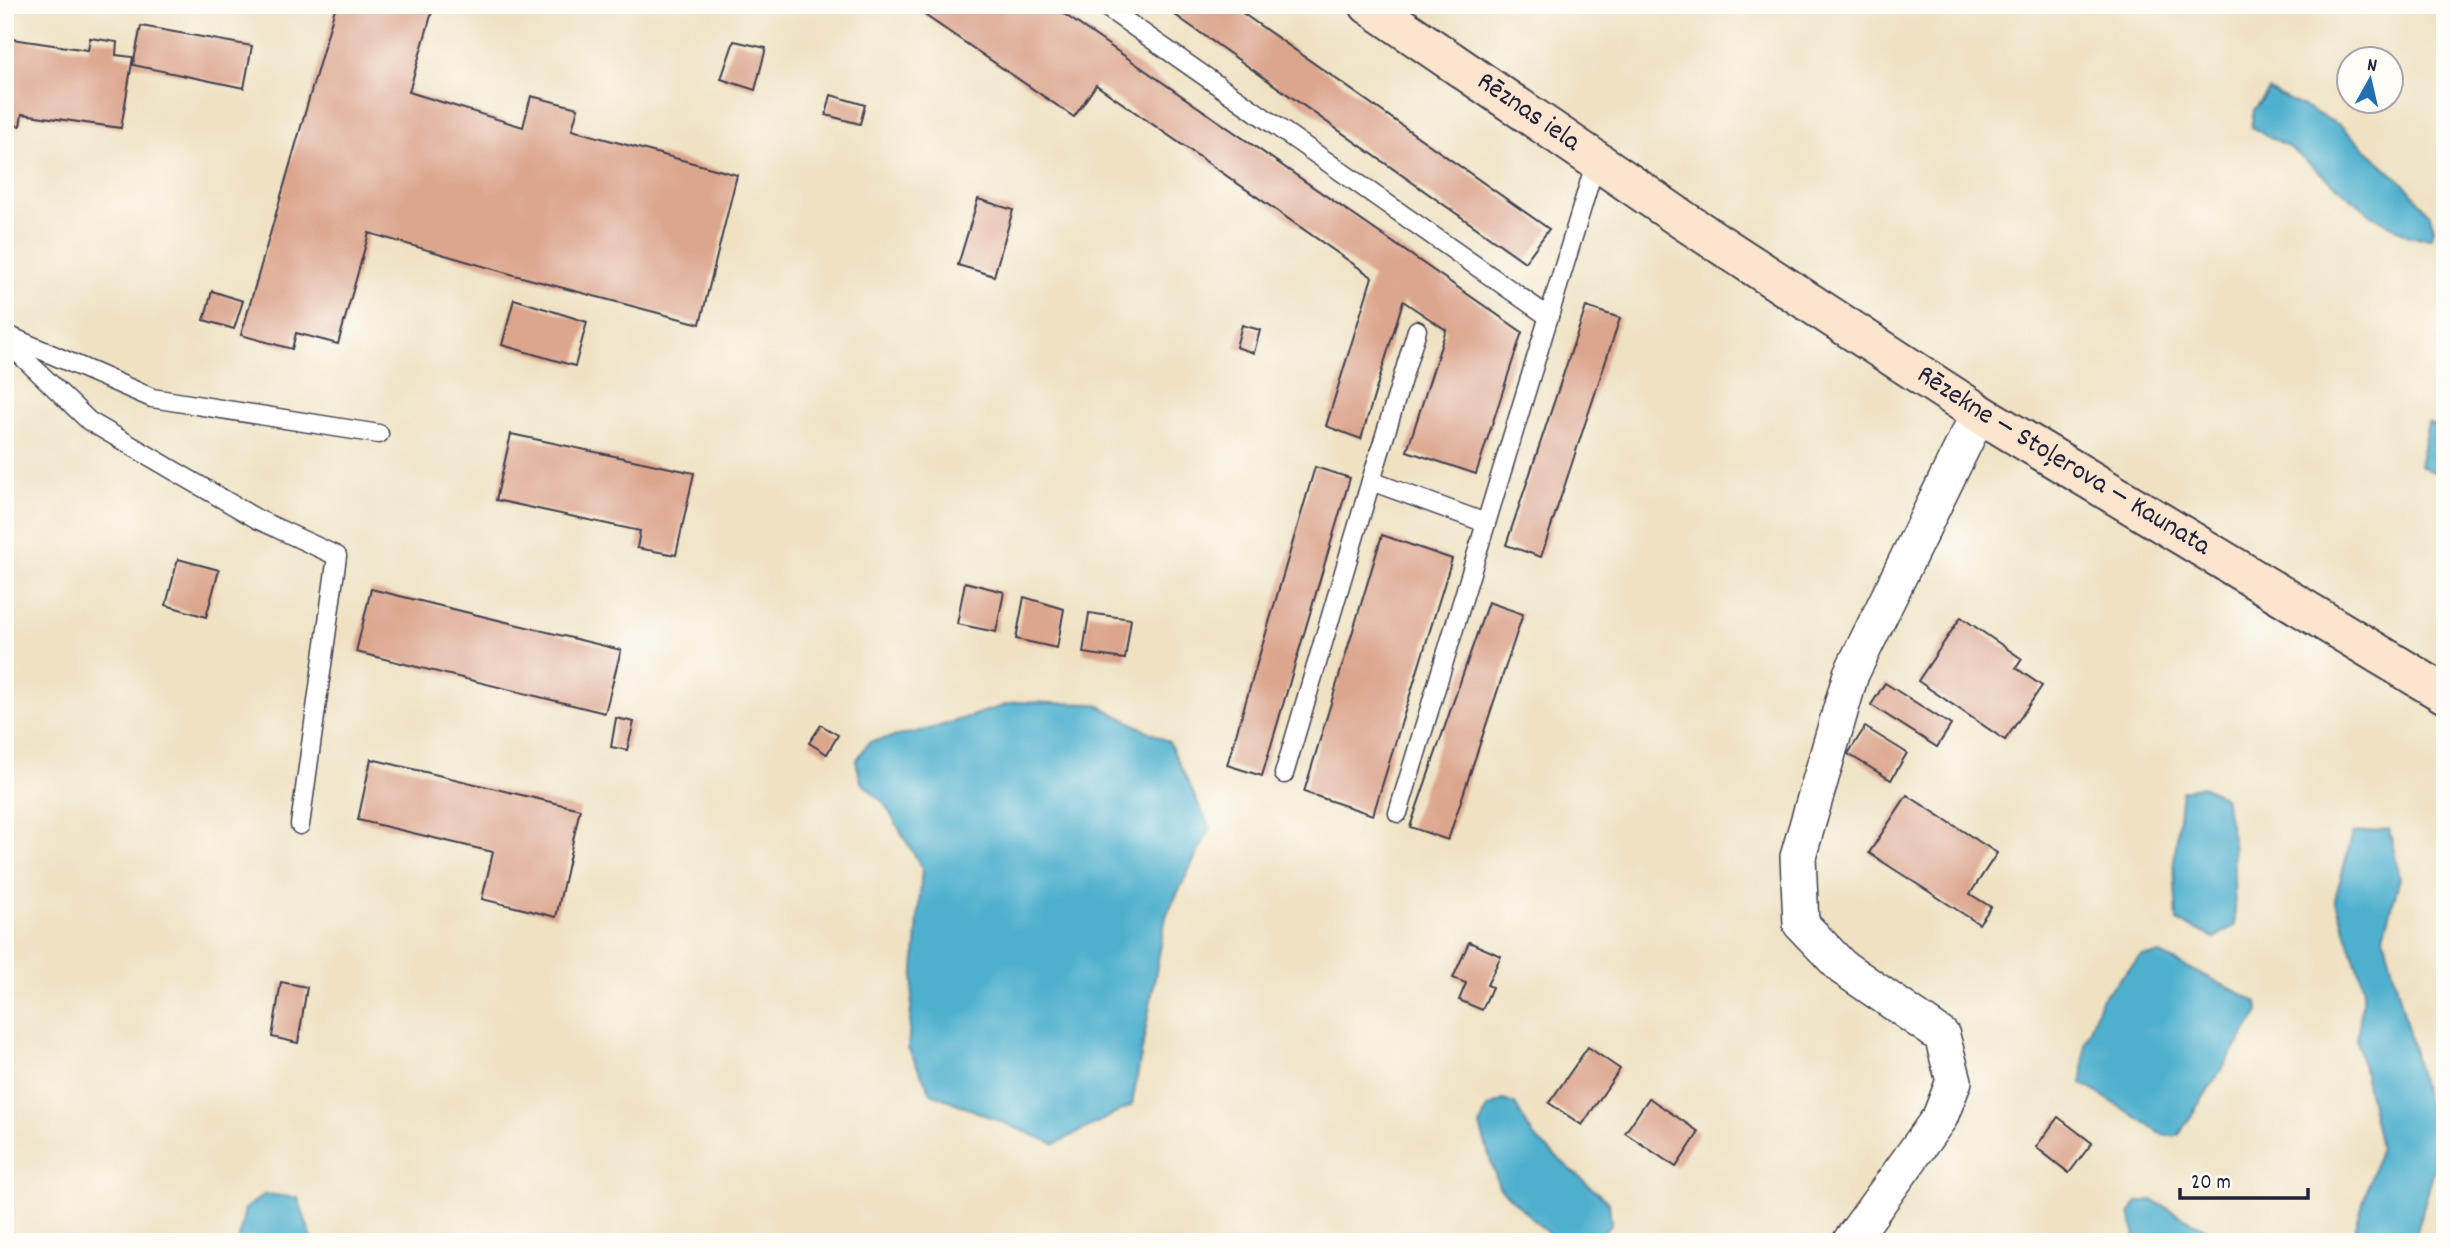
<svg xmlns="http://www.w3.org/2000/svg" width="2450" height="1247" viewBox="0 0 2450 1247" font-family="Dekko,sans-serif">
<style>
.water{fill:#4fb0ce;stroke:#386984;stroke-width:2}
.building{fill:#dca58d}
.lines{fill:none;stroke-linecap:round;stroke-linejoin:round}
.lane-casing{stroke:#413f4f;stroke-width:21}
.street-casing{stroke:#413f4f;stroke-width:38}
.secondary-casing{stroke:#413f4f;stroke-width:42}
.lane{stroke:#fff;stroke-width:18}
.street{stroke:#fff;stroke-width:35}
.secondary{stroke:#fbe5cf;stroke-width:38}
.labels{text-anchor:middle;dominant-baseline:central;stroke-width:7;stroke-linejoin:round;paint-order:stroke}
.street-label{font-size:28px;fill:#22223b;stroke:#fdfcf7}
</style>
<rect width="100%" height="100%" fill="#fdfcf7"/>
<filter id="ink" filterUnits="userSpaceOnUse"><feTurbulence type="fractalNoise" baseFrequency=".0143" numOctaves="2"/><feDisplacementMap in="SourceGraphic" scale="14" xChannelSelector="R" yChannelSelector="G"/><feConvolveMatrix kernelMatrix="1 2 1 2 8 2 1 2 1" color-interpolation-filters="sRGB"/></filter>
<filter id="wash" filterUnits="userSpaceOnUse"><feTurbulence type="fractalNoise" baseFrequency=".00686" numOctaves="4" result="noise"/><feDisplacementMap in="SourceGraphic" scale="28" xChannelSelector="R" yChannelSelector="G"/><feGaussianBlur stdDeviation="1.57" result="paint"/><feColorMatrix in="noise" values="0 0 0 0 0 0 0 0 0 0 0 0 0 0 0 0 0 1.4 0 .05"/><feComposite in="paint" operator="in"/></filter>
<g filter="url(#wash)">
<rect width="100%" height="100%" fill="#efe2c3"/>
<g class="water">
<path d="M2269 90 2340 125 2406 186 2429 213 2434 228 2432 238 2411 237 2372 215 2289 147 2251 127 2254 110Z"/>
<path d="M2428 423 2445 429V478L2419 465Z"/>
<path d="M1015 702 1096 704 1169 742 1210 828 1166 916 1132 1105 1055 1144 931 1093 908 1048 922 868 884 803 861 782 856 761 869 742 930 729Z"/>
<path d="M2202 786 2224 797 2233 839 2235 925 2215 938 2177 921 2174 863 2182 791Z"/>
<path d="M2389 829 2400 878 2384 936 2436 1139 2434 1170 2414 1242H2351L2380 1147 2357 1041 2364 988 2335 899 2353 833Z"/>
<path d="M2160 954 2258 1002 2259 1012 2178 1136H2166L2082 1083 2085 1044 2101 999 2141 956Z"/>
<path d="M1503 1100 1515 1104 1534 1137 1609 1203 1611 1225 1593 1242H1557L1499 1187 1480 1126 1487 1108Z"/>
<path d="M265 1194 298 1198 313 1242H238L245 1209Z"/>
<path d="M2152 1200 2216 1235V1242H2136L2130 1213 2137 1202Z"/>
</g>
<g id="blocks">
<g class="building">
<path d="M336 5H434L409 92 523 127 531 96 578 108 572 130 737 175 700 324 514 275 369 233 338 344 296 333 292 349 241 335Z"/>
<path d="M910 5H1051L1522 332 1476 474 1407 451 1446 330 1403 301 1361 439 1326 426 1372 277 1096 85 1074 117Z"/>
<path d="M1161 5H1231L1549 229 1525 262Z"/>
<path d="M141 26 252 46 244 88 133 65Z"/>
<path d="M5 38 88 50 90 38 117 42 116 55 133 57 121 128 22 114 20 126 15 125 14 133 5 132Z"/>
<path d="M734 41 766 48 755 90 721 79Z"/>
<path d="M831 95 865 105 860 124 826 115Z"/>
<path d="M978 199 1013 210 994 276 958 265Z"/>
<path d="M212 291 243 301 234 329 204 320Z"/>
<path d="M514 299 587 322 575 366 502 345Z"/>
<path d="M1586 307 1620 318 1541 557 1506 545Z"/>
<path d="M1242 325 1260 330 1254 353 1236 347Z"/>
<path d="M511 434 694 473 676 555 637 548 640 531 496 500Z"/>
<path d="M1315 467 1350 478 1262 776 1227 765Z"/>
<path d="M1382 535 1452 559 1373 815 1304 792Z"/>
<path d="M178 559 219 570 206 617 166 605Z"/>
<path d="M965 582 1004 592 996 632 957 624Z"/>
<path d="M371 589 621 650 605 713 356 652Z"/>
<path d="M1024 597 1064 609 1057 648 1016 639Z"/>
<path d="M1488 602 1523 614 1448 840 1410 827Z"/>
<path d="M1089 613 1131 619 1125 659 1083 653Z"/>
<path d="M1961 617 2022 659 2016 668 2042 686 2005 740 1918 681Z"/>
<path d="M1885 683 1951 725 1937 747 1871 705Z"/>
<path d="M616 718 634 722 627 750 611 747Z"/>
<path d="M821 725 838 735 827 754 809 743Z"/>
<path d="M1865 727 1907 753 1891 780 1848 754Z"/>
<path d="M371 759 580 809 556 917 482 899 493 852 358 820Z"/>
<path d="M1907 795 1997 853 1970 894 1991 907 1979 924 1869 853Z"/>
<path d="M1469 942 1501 956 1487 985 1492 987 1482 1010 1459 1000 1466 983 1453 978Z"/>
<path d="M281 982 307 987 298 1043 272 1037Z"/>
<path d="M1588 1047 1620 1069 1582 1125 1549 1103Z"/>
<path d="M1649 1098 1699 1132 1676 1167 1625 1133Z"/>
<path d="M2058 1117 2092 1143 2069 1173 2036 1147Z"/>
</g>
</g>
</g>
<g filter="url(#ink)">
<use href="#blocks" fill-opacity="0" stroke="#413f4f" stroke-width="2"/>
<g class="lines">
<g class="lane-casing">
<g id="lane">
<path d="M1103 5 1549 317"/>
<path d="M7 335 152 398 379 434"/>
<path d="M5 340 89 421 257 519 337 556 300 825"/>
<path d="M1371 481 1417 330"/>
<path d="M1284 774 1371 481 1486 523"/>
<path d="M1398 813 1596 161"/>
</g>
</g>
<g class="street-casing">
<path id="street" d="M1850 1242 1940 1117 1954 1081 1942 1036 1842 967 1801 924 1798 857 1851 674 1979 413"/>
</g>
<g class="secondary-casing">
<g id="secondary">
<path id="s1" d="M1369 5 1686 222 1979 413 2445 694"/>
</g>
</g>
<use href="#lane" class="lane"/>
<use href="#street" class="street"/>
<use href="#secondary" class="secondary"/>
</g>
</g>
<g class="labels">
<g class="street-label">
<text stroke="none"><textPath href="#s1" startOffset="192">Rēznas iela</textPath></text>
<text stroke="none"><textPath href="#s1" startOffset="831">Rēzekne — Stoļerova — Kaunata</textPath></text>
</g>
</g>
<rect width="2450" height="1247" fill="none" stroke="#fdfcf7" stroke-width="28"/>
<g transform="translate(2370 80) rotate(8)"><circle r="33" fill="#fdfcf7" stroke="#a5a5ac" stroke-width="2"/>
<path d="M0-5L12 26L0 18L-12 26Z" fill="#1f6fb2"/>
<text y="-10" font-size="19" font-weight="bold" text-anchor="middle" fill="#22223b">N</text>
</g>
<path d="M2180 1188v10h128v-10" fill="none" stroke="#22223b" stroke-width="3.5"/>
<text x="2191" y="1188" font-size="21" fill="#22223b" stroke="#fdfcf7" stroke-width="5" paint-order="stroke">20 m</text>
</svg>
